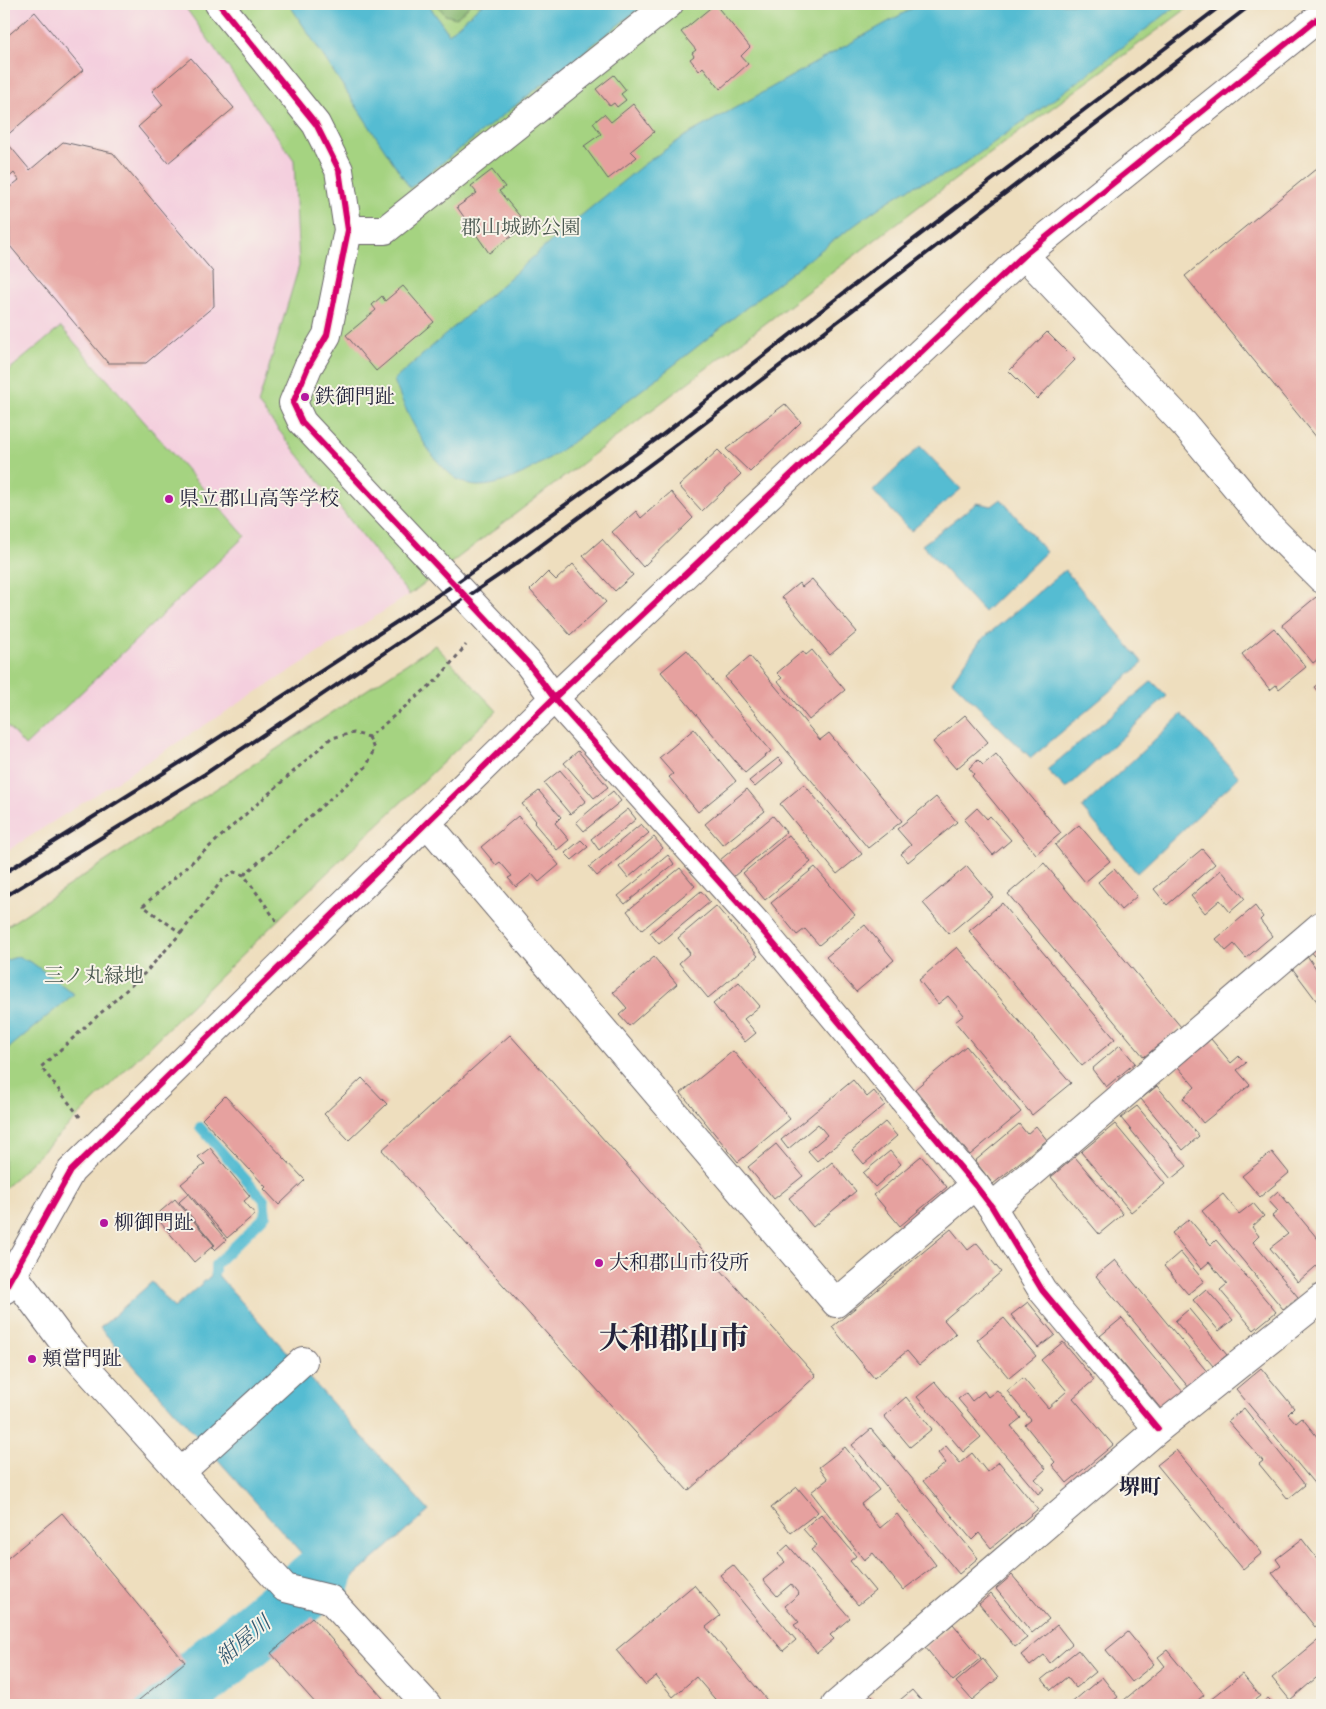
<svg xmlns="http://www.w3.org/2000/svg" width="1326" height="1709" viewBox="0 0 1326 1709" font-family="'Libre Bodoni','Noto Serif JP',serif">
<style>
.built{fill:#f4cfde}
.green{fill:#a5d381;stroke:#647a5e}
.forest{fill:#84b56f;stroke:#536c55}
.water{fill:#55bcd2;stroke:#3c6f86}
.lines{fill:none;stroke-linecap:round;stroke-linejoin:round}
.stream{stroke:#55bcd2;stroke-width:10}
.river{stroke:#55bcd2;stroke-width:62}
.building{fill:#e6a19f}
.minor-casing{stroke:#696469;stroke-width:30}
.path{stroke:#696469;stroke-width:3;stroke-dasharray:4 4;stroke-linecap:butt}
.minor{stroke:#fff;stroke-width:28}
.rail{stroke:#22223b;stroke-width:4}
.cycleway-casing{stroke:#f7f3e8;stroke-width:9}
.cycleway{stroke:#d6006c;stroke-width:6}
.poi-dot{fill:#b5179e;stroke:#f7f3e8;stroke-width:2}
.labels{text-anchor:middle;dominant-baseline:central;stroke-width:4;stroke-linejoin:round;paint-order:stroke}
.park-label{font-size:20px;fill:#495750;stroke:#f7f3e8}
.poi-label{font-size:20px;fill:#22223b;stroke:#f7f3e8;text-anchor:start}
.neighbourhood-label{font-size:21px;font-weight:bold;fill:#22223b;stroke:#f7f3e8}
.water-label{font-size:21px;font-style:italic;fill:#345870;stroke:#f7f3e8}
.town-label{font-size:30px;font-weight:bold;fill:#22223b;stroke:#f7f3e8}
</style>
<rect width="100%" height="100%" fill="#f7f3e8"/>
<filter id="ink" filterUnits="userSpaceOnUse"><feTurbulence type="fractalNoise" baseFrequency=".02" numOctaves="2"/><feDisplacementMap in="SourceGraphic" scale="10" xChannelSelector="R" yChannelSelector="G"/><feConvolveMatrix kernelMatrix="1 2 1 2 8 2 1 2 1" color-interpolation-filters="sRGB"/></filter>
<filter id="wash" filterUnits="userSpaceOnUse"><feTurbulence type="fractalNoise" baseFrequency=".0096" numOctaves="4" result="noise"/><feDisplacementMap in="SourceGraphic" scale="20" xChannelSelector="R" yChannelSelector="G"/><feGaussianBlur stdDeviation="1.12" result="paint"/><feColorMatrix in="noise" values="0 0 0 0 0 0 0 0 0 0 0 0 0 0 0 0 0 1.4 0 .05"/><feComposite in="paint" operator="in"/></filter>
<g filter="url(#wash)">
<rect width="100%" height="100%" fill="#eedebe"/>
<path class="built" d="M4 4H183L294 160 299 266 258 404 409 595 4 853Z"/>
<g class="green">
<path d="M183 4H1193L926 201 409 595 258 404 299 266 294 160Z"/>
<path d="M61 327 245 536 25 746 4 722V374Z"/>
<path d="M435 645 497 711 287 911 4 1189V928Z"/>
</g>
<path class="forest" d="M437 4H471L456 18 445 15Z"/>
<g class="water">
<path d="M289 4H428L449 34 482 4H645L410 188Z"/>
<path d="M920 4H1179C1122 47 1066 92 1007 133 988 146 969 162 949 173 938 179 923 181 912 187 886 201 861 221 837 238 763 292 693 352 619 407 585 432 520 488 477 486 438 484 405 412 394 380L566 228 643 165 685 136Z"/>
<path d="M920 446 961 489 911 531 873 491Z"/>
<path d="M1001 499 1046 552 984 612 922 545 977 503 992 506Z"/>
<path d="M1065 570 1143 663 1031 758 952 681 980 641Z"/>
<path d="M1152 681 1167 696 1066 789 1047 770Z"/>
<path d="M1182 714 1239 777 1137 873 1082 808Z"/>
<path d="M17 957 31 962 74 994 9 1048 4 1042V961Z"/>
<path d="M215 1272 429 1511 353 1577 330 1585 100 1328 152 1282 174 1308Z"/>
</g>
<g class="lines">
<path class="stream" d="M200 1127 264 1200 266 1215 215 1265V1272"/>
<path class="river" d="M166 1705 322 1576"/>
</g>
<g id="blocks">
<g class="building">
<path d="M715 4 750 47 741 56 748 64 720 89 703 67 699 71 690 59 694 56 692 53 696 50 681 32Z"/>
<path d="M35 12 83 70 4 138V39Z"/>
<path d="M191 58 234 108 168 163 138 127 163 105 152 91Z"/>
<path d="M614 75 626 90 621 94 626 100 617 107 614 103 610 106 596 89Z"/>
<path d="M633 104 654 132 631 151 637 157 608 179 584 146 601 134 593 123 604 114 611 122Z"/>
<path d="M4 139 30 170 63 142 113 153 213 272 214 306 146 363H108L10 246 9 188 19 180 14 173 4 182V165L6 163 4 160Z"/>
<path d="M1322 164V444L1185 276Z"/>
<path d="M492 170 505 187 499 191 527 225 489 253 457 207 477 193 471 186Z"/>
<path d="M403 286 434 322 376 371 346 335 376 310 372 305 382 296 385 301Z"/>
<path d="M1047 332 1075 360 1037 399 1009 371Z"/>
<path d="M785 404 801 422 750 472 726 449Z"/>
<path d="M718 450 741 474 702 511 679 486Z"/>
<path d="M671 492 693 518 643 567 612 532 636 511 641 518Z"/>
<path d="M602 539 633 575 615 591 583 556Z"/>
<path d="M573 564 606 602 570 635 530 590 548 572 556 580Z"/>
<path d="M812 579 857 632 830 655 782 597 799 583 802 587Z"/>
<path d="M1316 597 1322 605V656L1313 663 1282 625Z"/>
<path d="M1274 628 1306 667 1279 689 1276 685 1270 690 1242 654Z"/>
<path d="M687 650 771 751 745 773 661 672Z"/>
<path d="M812 650 845 690 809 720 778 681 782 678 777 673 803 651 806 655Z"/>
<path d="M750 656 820 740 829 733 902 821 868 848 725 677Z"/>
<path d="M1322 681V697L1314 687Z"/>
<path d="M965 715 988 742 956 769 933 742Z"/>
<path d="M694 729 736 781 698 812 669 777 673 774 659 758Z"/>
<path d="M578 751 608 787 594 798 564 763Z"/>
<path d="M996 754 1061 833 1036 854 972 776 974 774 969 768 978 760 983 765Z"/>
<path d="M778 758 783 763 755 787 749 781Z"/>
<path d="M560 770 586 801 570 814 544 783Z"/>
<path d="M804 784 862 854 837 874 780 804Z"/>
<path d="M747 789 765 811 723 845 705 824Z"/>
<path d="M539 791 561 817 555 823 569 840 557 850 534 823 536 821 522 804Z"/>
<path d="M613 791 621 801 584 831 576 822Z"/>
<path d="M936 797 957 822 908 862 901 854 911 845 897 829Z"/>
<path d="M977 808 987 819 990 816 1011 840 993 855 964 820Z"/>
<path d="M628 809 636 819 599 850 591 839Z"/>
<path d="M518 816 559 865 539 882 532 874 516 887 508 878 512 876 500 862 496 865 481 847Z"/>
<path d="M773 816 786 832 733 877 720 860Z"/>
<path d="M641 824 649 833 597 876 589 867Z"/>
<path d="M1079 825 1110 861 1085 882 1055 845Z"/>
<path d="M789 835 811 862 765 900 743 873Z"/>
<path d="M654 837 663 848 628 878 619 867Z"/>
<path d="M581 840 588 847 572 860 565 853Z"/>
<path d="M1202 849 1215 864 1167 905 1154 889Z"/>
<path d="M668 855 674 864 625 904 618 896Z"/>
<path d="M1044 863 1181 1027 1144 1057 1008 894Z"/>
<path d="M967 866 993 897 949 934 923 903Z"/>
<path d="M815 867 855 915 819 945 805 929 797 935 771 903Z"/>
<path d="M680 868 695 886 642 930 627 911Z"/>
<path d="M1114 869 1137 896 1121 910 1098 882Z"/>
<path d="M1221 870 1245 899 1230 912 1220 900 1205 913 1191 896Z"/>
<path d="M701 891 710 902 659 944 650 933Z"/>
<path d="M1002 903 1115 1039 1082 1066 969 931Z"/>
<path d="M716 906 758 956 708 998 679 963 690 953 678 938Z"/>
<path d="M1255 906 1263 917 1260 920 1272 936 1246 958 1234 944 1226 951 1216 939Z"/>
<path d="M865 925 894 960 856 992 826 957Z"/>
<path d="M1322 940V965L1310 950Z"/>
<path d="M957 947 1071 1083 1032 1115 955 1022 964 1015 948 996 938 1004 919 980Z"/>
<path d="M654 957 677 984 629 1026 619 1015 627 1008 613 992Z"/>
<path d="M1308 957 1322 977V1008L1292 968Z"/>
<path d="M739 982 760 1006 744 1019 756 1033 745 1042 713 1004Z"/>
<path d="M510 1035 816 1376 688 1491 382 1150Z"/>
<path d="M1211 1039 1231 1063 1239 1056 1246 1063 1237 1070 1250 1085 1203 1123 1183 1098 1195 1087 1178 1067Z"/>
<path d="M1120 1045 1135 1063 1106 1087 1092 1069Z"/>
<path d="M966 1046 1021 1112 970 1155 915 1089Z"/>
<path d="M733 1051 790 1119 738 1162 681 1093Z"/>
<path d="M362 1078 387 1104 349 1140 324 1114Z"/>
<path d="M853 1080 867 1097 874 1091 885 1105 817 1161 808 1151 827 1135 818 1124 788 1149 781 1140Z"/>
<path d="M1157 1086 1199 1136 1183 1150 1141 1099Z"/>
<path d="M225 1096 305 1180 279 1205 264 1189 266 1187 202 1119Z"/>
<path d="M1137 1106 1187 1166 1171 1179 1121 1118Z"/>
<path d="M885 1122 897 1136 864 1164 852 1150Z"/>
<path d="M1019 1124 1027 1134 1036 1126 1047 1140 993 1184 975 1161Z"/>
<path d="M1115 1124 1165 1184 1131 1212 1081 1152Z"/>
<path d="M776 1144 803 1176 774 1199 748 1167Z"/>
<path d="M210 1148 250 1196 244 1201 255 1214 227 1238 181 1184 205 1164 198 1157Z"/>
<path d="M890 1151 901 1164 875 1187 863 1173Z"/>
<path d="M1272 1152 1289 1173 1260 1197 1242 1176Z"/>
<path d="M921 1156 947 1187 900 1226 874 1195Z"/>
<path d="M1075 1157 1123 1214 1099 1234 1051 1177Z"/>
<path d="M832 1162 856 1191 813 1227 789 1198Z"/>
<path d="M1278 1191 1322 1244V1261L1298 1282 1270 1248 1288 1234 1272 1216 1278 1211 1268 1200Z"/>
<path d="M188 1194 226 1240 215 1250 212 1247 215 1245 179 1202Z"/>
<path d="M1223 1194 1239 1214 1253 1203 1264 1216 1252 1227 1259 1236 1253 1242 1298 1297 1283 1309 1202 1211Z"/>
<path d="M175 1199 214 1245 194 1262 155 1216Z"/>
<path d="M1189 1219 1211 1245 1216 1240 1276 1312 1254 1330 1220 1290 1227 1284 1209 1262 1201 1269 1172 1233Z"/>
<path d="M951 1229 968 1250 977 1243 1001 1272 944 1320 956 1334 919 1365 907 1351 874 1378 832 1327Z"/>
<path d="M1180 1252 1204 1281 1188 1294 1164 1266Z"/>
<path d="M1115 1260 1209 1374 1190 1389 1096 1276Z"/>
<path d="M1206 1289 1233 1320 1219 1331 1193 1300Z"/>
<path d="M1028 1302 1055 1335 1038 1348 1011 1315Z"/>
<path d="M1189 1309 1227 1355 1213 1366 1175 1321Z"/>
<path d="M1004 1318 1036 1356 1009 1378 977 1340Z"/>
<path d="M1122 1318 1183 1392 1162 1410 1100 1336Z"/>
<path d="M1063 1342 1094 1380 1073 1398 1113 1445 1067 1483 1052 1465 1055 1462 1025 1425 1031 1420 1007 1391 1023 1378 1048 1408 1067 1391 1041 1360Z"/>
<path d="M1261 1368 1294 1408 1288 1414 1296 1423 1302 1418 1322 1443V1493L1236 1389Z"/>
<path d="M935 1382 981 1437 963 1452 917 1397Z"/>
<path d="M997 1390 1021 1418 1011 1426 1046 1469 1035 1479 1044 1489 1038 1494 958 1399 966 1393 972 1401 984 1391 988 1397Z"/>
<path d="M906 1397 932 1429 910 1447 884 1416Z"/>
<path d="M1244 1408 1305 1485 1288 1499 1259 1464 1263 1461 1228 1421Z"/>
<path d="M871 1429 978 1558 959 1574 852 1445Z"/>
<path d="M946 1446 960 1463 972 1453 987 1472 999 1462 1038 1509 991 1548 979 1533 972 1540 923 1481 946 1463 938 1453Z"/>
<path d="M845 1447 879 1490 861 1504 880 1528 897 1514 936 1565 903 1590 873 1553 864 1560 811 1492 828 1479 819 1467Z"/>
<path d="M1176 1450 1262 1553 1243 1569 1157 1465Z"/>
<path d="M797 1487 818 1512 791 1533 771 1508Z"/>
<path d="M62 1513 185 1662 133 1705H4V1561Z"/>
<path d="M821 1514 856 1556 850 1561 875 1591 858 1605 811 1550 817 1545 803 1529Z"/>
<path d="M1302 1539 1322 1565V1621L1315 1627 1272 1573 1281 1566 1276 1559Z"/>
<path d="M788 1545 850 1618 830 1635 834 1639 817 1653 794 1625 799 1622 785 1606 799 1594 791 1584 777 1596 763 1580 785 1562 778 1554Z"/>
<path d="M733 1565 796 1640 783 1651 720 1575Z"/>
<path d="M1012 1575 1049 1619 1032 1633 996 1589Z"/>
<path d="M694 1585 720 1616 706 1627 771 1705H720L696 1677 673 1697 656 1676 645 1685 616 1650Z"/>
<path d="M991 1594 1027 1638 1015 1647 979 1604Z"/>
<path d="M312 1617 389 1705H317L271 1653Z"/>
<path d="M953 1624 981 1658 953 1681 925 1647Z"/>
<path d="M1057 1625 1072 1644 1050 1663 1044 1655 1030 1666 1021 1655Z"/>
<path d="M1128 1632 1154 1664 1132 1682 1106 1650Z"/>
<path d="M1322 1637V1673L1290 1700 1272 1678Z"/>
<path d="M1078 1650 1096 1672 1076 1688 1067 1677 1051 1690 1042 1679Z"/>
<path d="M1167 1650 1204 1695 1192 1705H1118L1165 1666 1158 1657Z"/>
<path d="M983 1659 998 1678 972 1700 956 1682Z"/>
<path d="M1242 1674 1260 1696 1248 1705H1204Z"/>
<path d="M1102 1677 1118 1697 1108 1705H1069Z"/>
<path d="M912 1690 925 1705H894Z"/>
<path d="M872 1696 879 1705H860Z"/>
<path d="M1268 1698 1275 1705H1260Z"/>
<path d="M1017 1699 1022 1705H1009Z"/>
</g>
</g>
</g>
<g filter="url(#ink)">
<use href="#blocks" fill-opacity="0" stroke="#696469" stroke-width="1"/>
<g class="lines">
<g class="minor-casing">
<g id="minor">
<path d="M219 4 316 124 339 170 348 230 327 335 308 367 293 403 302 422 528 663 554 698 757 924 975 1185 992 1207 1042 1290 1158 1429"/>
<path d="M348 230H385L669 4"/>
<path d="M1024 255 1184 424 1268 525 1322 579"/>
<path d="M427 823 836 1303 975 1185"/>
<path d="M992 1207 1322 925"/>
<path d="M4 1267 12 1273 64 1343 285 1588 330 1599 427 1705"/>
<path d="M4 1290 71 1171 554 698 1024 255 1322 15"/>
<path d="M181 1472 303 1361"/>
<path d="M836 1705 1158 1429 1322 1298"/>
</g>
</g>
<g class="path">
<path d="M4 303V304"/>
<path d="M244 875 367 766 374 749 369 737"/>
<path d="M181 933 223 879 234 872 244 875 278 923"/>
<path d="M80 1117 41 1067 145 973 181 933 143 906 331 738 354 733 369 737 439 678 466 645"/>
</g>
<use href="#minor" class="minor"/>
<g class="rail">
<path d="M4 873 189 757 455 584 661 436 850 288 1223 4"/>
<path d="M4 897 205 774 520 561 671 449 1252 4"/>
</g>
<g class="cycleway-casing">
<g id="cycleway">
<path d="M219 4 316 124 339 170 348 230 327 335 308 367 293 403 302 422 528 663 554 698 757 924 975 1185 992 1207 1042 1290 1158 1429"/>
<path d="M4 1290 71 1171 554 698 1024 255 1322 15"/>
</g>
</g>
<use href="#cycleway" class="cycleway"/>
</g>
</g>
<g class="poi-dot">
<circle cx="305" cy="397" r="5"/>
<circle cx="169" cy="499" r="5"/>
<circle cx="104" cy="1223" r="5"/>
<circle cx="599" cy="1263" r="5"/>
<circle cx="32" cy="1359" r="5"/>
</g>
<g class="labels">
<g class="park-label">
<text x="521" y="228">郡山城跡公園</text>
<text x="94" y="976">三ノ丸緑地</text>
</g>
<g class="poi-label">
<text x="315" y="397">鉄御門趾</text>
<text x="179" y="499">県立郡山高等学校</text>
<text x="114" y="1223">柳御門趾</text>
<text x="609" y="1263">大和郡山市役所</text>
<text x="42" y="1359">頬當門趾</text>
</g>
<g class="neighbourhood-label">
<text x="1140" y="1488">堺町</text>
</g>
<g class="water-label">
<text transform="translate(244 1641) rotate(-40)">紺屋川</text>
</g>
<g class="town-label">
<text x="674" y="1339">大和郡山市</text>
</g>
</g>
<rect width="1326" height="1709" fill="none" stroke="#f7f3e8" stroke-width="20"/>
</svg>
